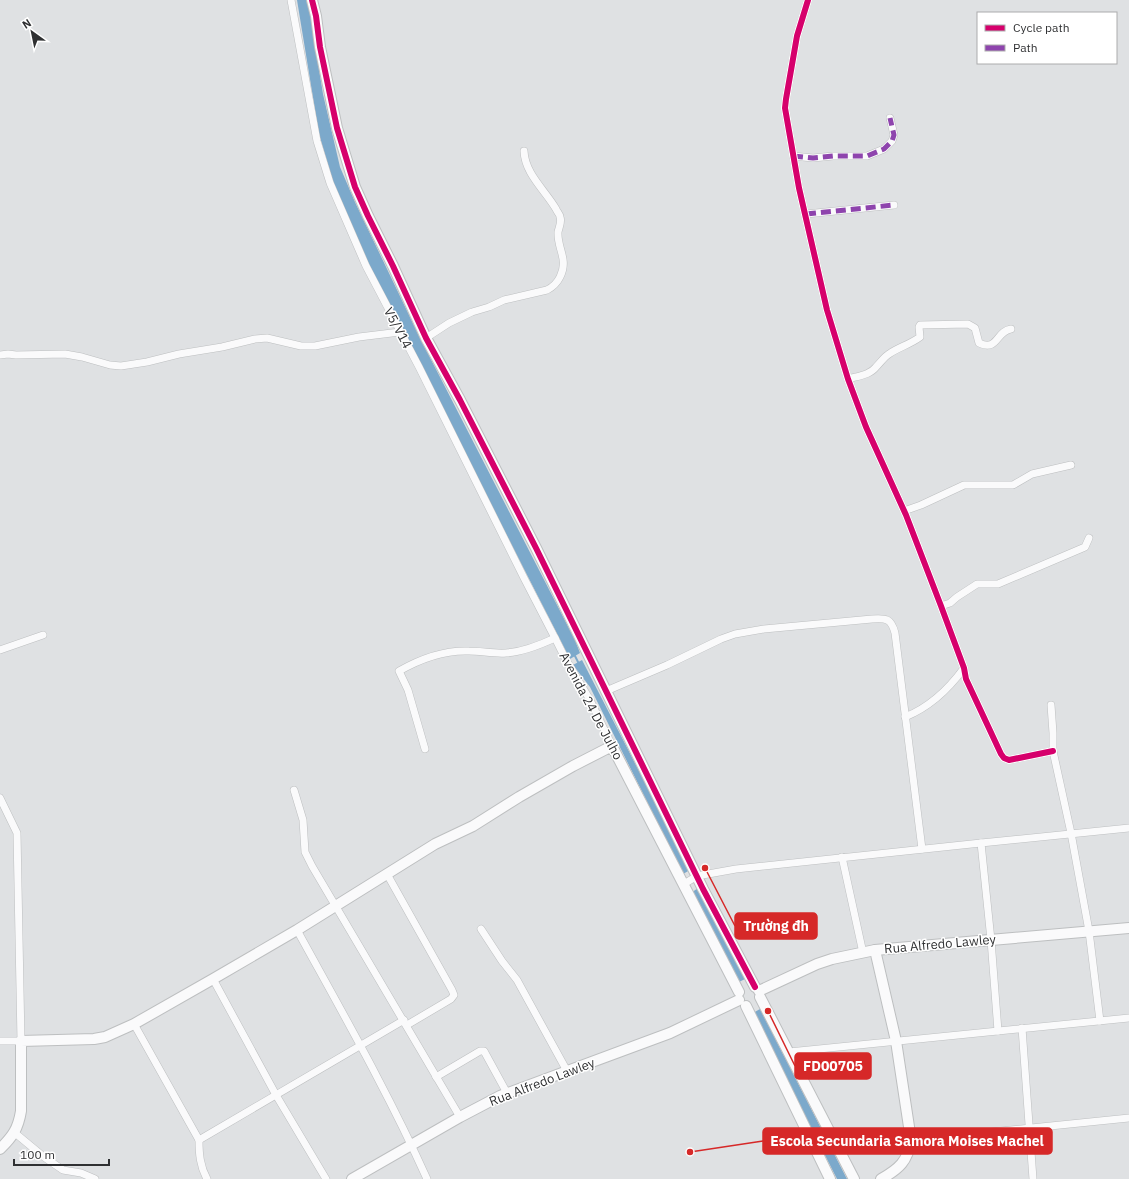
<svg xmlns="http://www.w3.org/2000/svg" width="1129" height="1179" viewBox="0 0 1129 1179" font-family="'IBM Plex Sans',sans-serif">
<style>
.water{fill:#7ca9cb}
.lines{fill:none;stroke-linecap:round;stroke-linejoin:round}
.stream{stroke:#7ca9cb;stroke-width:2}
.street-casing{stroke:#bdbfc0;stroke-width:8}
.secondary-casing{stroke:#bdbfc0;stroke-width:12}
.street{stroke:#fafafb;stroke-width:7}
.secondary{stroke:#fafafb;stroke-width:10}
.quiet{stroke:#8e44ad;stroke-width:5;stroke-dasharray:10 5;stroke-linecap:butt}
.cycleway-casing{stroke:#fff;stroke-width:8}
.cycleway{stroke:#d6006c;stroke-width:6}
.labels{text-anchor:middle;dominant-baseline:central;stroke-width:3;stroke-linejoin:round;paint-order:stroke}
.street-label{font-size:13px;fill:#2f3032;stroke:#fff}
.leader{fill:none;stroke:#d62828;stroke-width:1.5}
.callout-dot{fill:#d62828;stroke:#fff;stroke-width:1.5}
.callout{fill:#d62828;stroke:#d62828;stroke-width:1.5}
.callout-label{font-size:14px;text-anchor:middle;font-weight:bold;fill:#fff}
</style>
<rect width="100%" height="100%" fill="#dfe1e3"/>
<g class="water">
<path d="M297 0H308L323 94 340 167 355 202 421 340 575 640 580 653 570 659 368 264 335 189 319 134Z"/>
<path d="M582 660 690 870 683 874 590 687 573 665Z"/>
<path d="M698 888 745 979 739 982 691 893Z"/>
<path d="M760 1009 847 1179H837L753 1013Z"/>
</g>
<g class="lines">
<path class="stream" d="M574 654 579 664"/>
<g class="street-casing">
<g id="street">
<path d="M291 0 317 141 330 183 366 266 419 367 524 578 555 638"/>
<path d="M808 0 797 36 786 99 785 108 799 188 827 310 848 379 866 427 906 515 941 606 964 668 966 679 1001 754 1004 758 1009 760 1053 751"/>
<path d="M793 156 813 158 833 156H867L884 149 892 141 894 135 890 118"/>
<path d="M806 214 894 205"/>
<path d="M426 338 449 323 472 312 489 307 504 300 547 290C553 287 557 283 560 277 569 259 557 249 558 232 559 227 562 222 560 217 560 214 557 212 556 209 545 190 525 174 524 151"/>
<path d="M0 355 8 354 16 355 65 354 82 357 110 365 121 366 147 362 179 354 222 347 255 339 267 338 301 346H315L359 337 400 332"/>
<path d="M848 379C858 376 870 375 876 367 881 362 884 357 889 354 899 347 909 345 920 337L919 327 920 325 968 324 975 328 979 343C998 352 996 331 1011 329"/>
<path d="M904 511 921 505 964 485H1013L1032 474 1071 465"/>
<path d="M941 606 950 603 957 597 977 584H998L1085 547 1089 538"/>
<path d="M0 650 43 635"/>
<path d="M606 691 667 665 721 639 735 634 764 629 872 619C886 618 891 618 895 633L922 849"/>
<path d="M1051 705 1053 733V751L1071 833 1089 931 1100 1021"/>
<path d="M905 717C930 707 948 690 964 668"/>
<path d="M425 749 408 690 399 671C420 659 445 650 469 651 481 651 494 654 506 653 523 652 540 645 555 638L565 658 590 700 612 746"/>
<path d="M294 790 303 820 305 852 312 866 460 1117"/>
<path d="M0 798 17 833 21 1041H0"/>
<path d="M981 843 991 940 998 1031"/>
<path d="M842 857 863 953"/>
<path d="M387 874 452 990 454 995 451 999 407 1025"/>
<path d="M684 884 697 876 736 869 981 843 1129 828"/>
<path d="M481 929 502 961 517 980 567 1071"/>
<path d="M297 930C342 1012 389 1094 427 1179"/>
<path d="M213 979 276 1095 326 1179"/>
<path d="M134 1024 199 1140C199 1154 200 1166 207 1179"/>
<path d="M1022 1028 1033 1179"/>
<path d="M789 1052 1129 1018"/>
<path d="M436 1077 480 1051H484L507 1093"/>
<path d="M15 1133 44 1157 63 1170 81 1173 95 1179"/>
<path d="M199 1140 404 1020"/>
<path d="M911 1140 1129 1118"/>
</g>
</g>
<g class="secondary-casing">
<g id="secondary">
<path d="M312 0 316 16 320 47 337 128 355 187 368 216 393 266 426 338 460 400 536 548 703 889 755 987"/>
<path d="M875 950 896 1041 911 1140C908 1161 899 1169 881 1179"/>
<path d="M759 991 817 964 832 959 875 950 1129 928"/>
<path d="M760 997 854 1179"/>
<path d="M746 1006 830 1179"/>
<path d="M0 1149C13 1136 18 1129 21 1111V1041L94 1039 105 1037 134 1024 213 979 297 930 435 844 473 826 519 797 573 766 612 746 739 992"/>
<path d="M352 1179 460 1117 500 1096 670 1033 739 1000"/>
</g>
</g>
<use href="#street" class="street"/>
<use href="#secondary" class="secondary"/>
<g class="quiet">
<path d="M793 156 813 158 833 156H867L884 149 892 141 894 135 890 118"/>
<path d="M806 214 894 205"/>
</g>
<g class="cycleway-casing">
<g id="cycleway">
<path d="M312 0 316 16 320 47 337 128 355 187 368 216 393 266 426 338 460 400 536 548 703 889 755 987"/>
<path d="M808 0 797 36 786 99 785 108 799 188 827 310 848 379 866 427 906 515 941 606 964 668 966 679 1001 754 1004 758 1009 760 1053 751"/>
</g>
</g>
<use href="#cycleway" class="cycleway"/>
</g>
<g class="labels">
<g class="street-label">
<text transform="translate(398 328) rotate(62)">V5/V14</text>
<text transform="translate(591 706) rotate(62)">Avenida 24 De Julho</text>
<text transform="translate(940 944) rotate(-5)">Rua Alfredo Lawley</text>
<text transform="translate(542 1082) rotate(-21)">Rua Alfredo Lawley</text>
</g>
</g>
<path class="leader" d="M705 868L735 926M768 1011L795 1066M690 1152L763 1141"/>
<g class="callout-dot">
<circle cx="705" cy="868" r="4"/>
<circle cx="768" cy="1011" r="4"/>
<circle cx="690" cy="1152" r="4"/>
</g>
<g class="callout">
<rect x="735" y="913" width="82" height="26" rx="4"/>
<rect x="795" y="1053" width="76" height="26" rx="4"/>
<rect x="763" y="1128" width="289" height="26" rx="4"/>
</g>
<g class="callout-label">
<text x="776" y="931">Trường đh</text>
<text x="833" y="1071">FD00705</text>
<text x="907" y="1146">Escola Secundaria Samora Moises Machel</text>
</g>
<rect x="977" y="12" width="140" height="52" fill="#ffffff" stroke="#acacad"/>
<rect x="985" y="25" width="20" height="6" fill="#d6006c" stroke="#acacad"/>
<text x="1013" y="32" font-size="12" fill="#2f3032">Cycle path</text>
<rect x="985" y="45" width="20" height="6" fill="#8e44ad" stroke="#acacad"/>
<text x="1013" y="52" font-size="12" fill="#2f3032">Path</text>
<g transform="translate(32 32) rotate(327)" stroke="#ffffff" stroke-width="3" paint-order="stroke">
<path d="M0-3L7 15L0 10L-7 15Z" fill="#2f3032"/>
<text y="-6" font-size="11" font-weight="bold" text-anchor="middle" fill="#2f3032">N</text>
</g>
<path d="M14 1159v6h95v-6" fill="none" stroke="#2f3032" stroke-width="2"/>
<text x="20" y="1159" font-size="12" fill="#2f3032" stroke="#ffffff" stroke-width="3" paint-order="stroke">100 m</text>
</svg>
